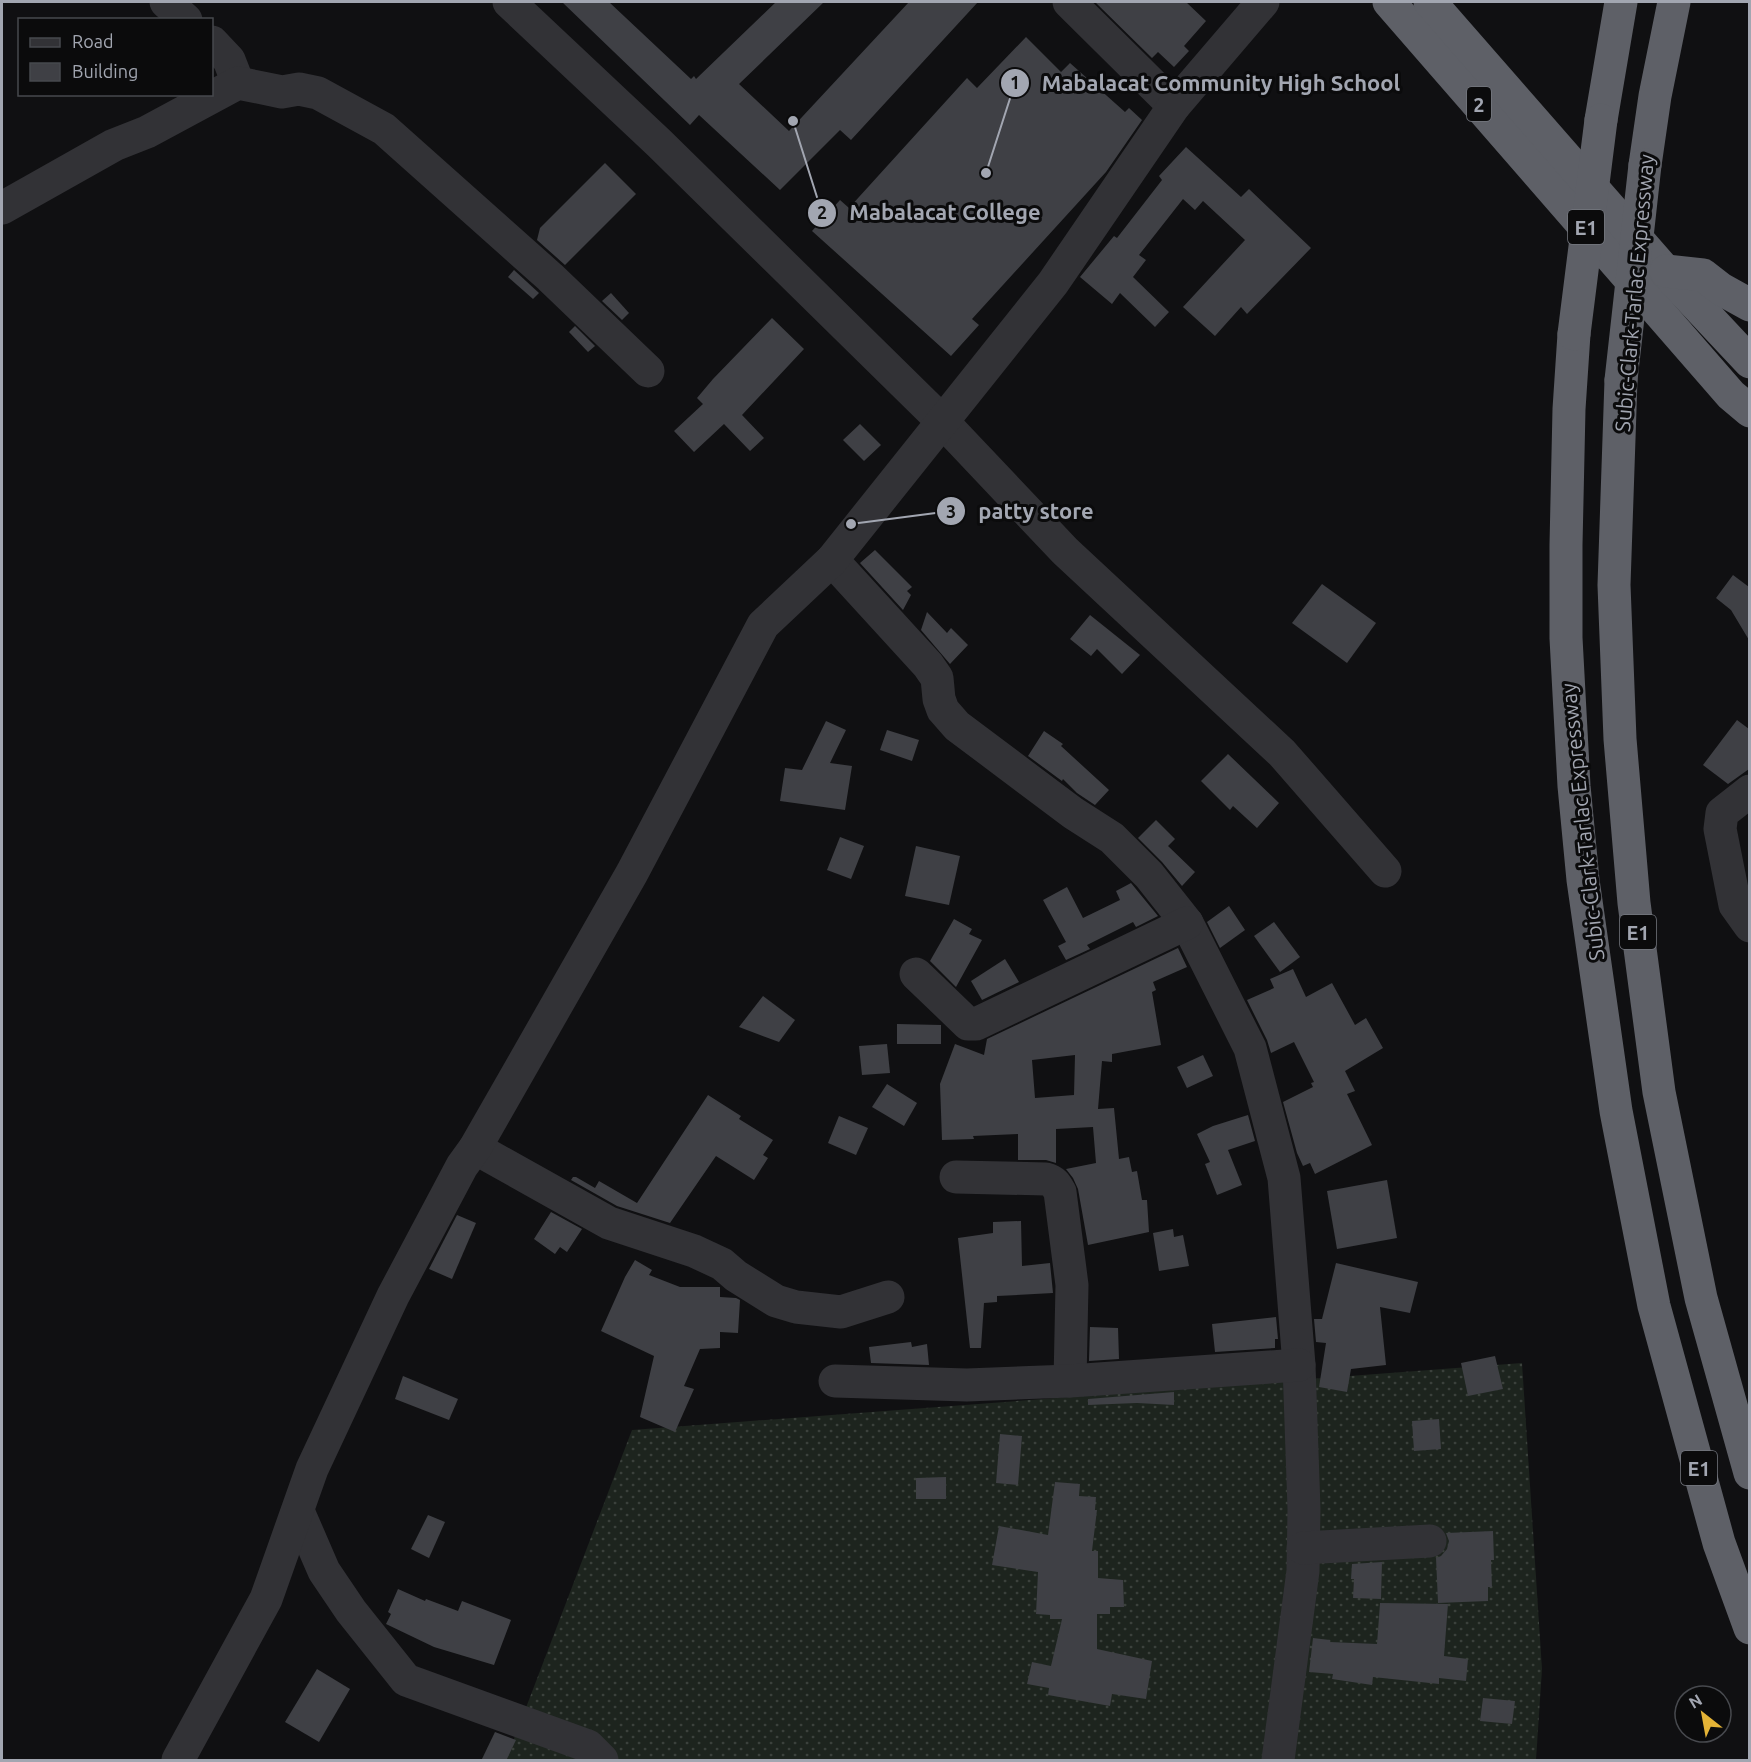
<svg xmlns="http://www.w3.org/2000/svg" width="1751" height="1762" viewBox="0 0 1751 1762" font-family="Ubuntu,sans-serif">
<style>
.grass{fill:url(#grass-dots)}
.building{fill:#3f4045;fill-rule:evenodd}
.lines{fill:none;stroke-linecap:round;stroke-linejoin:round}
.minor{stroke:#323236;stroke-width:33}
.highway{stroke:#5e6067;stroke-width:33}
.highway-bridge{stroke:#5e6067;stroke-width:33}
.labels{text-anchor:middle;dominant-baseline:central;stroke-width:6;stroke-linejoin:round;paint-order:stroke}
.shield{fill:#0b0b0c;stroke:#757880;stroke-width:1.5}
.shield-label{font-size:20px;font-weight:bold;fill:#a2a6b1}
.street-label{font-size:21px;fill:#a2a6b1;stroke:#0b0b0c}
.leader{fill:none;stroke:#a2a6b1;stroke-width:2}
.callout-dot{fill:#a2a6b1;stroke:#0b0b0c;stroke-width:2}
.mark-label{font-size:18px;text-anchor:middle;font-weight:bold;fill:#111}
.callout-label{font-size:22px;text-anchor:middle;font-weight:bold;fill:#a2a6b1;stroke:#0b0b0c;stroke-width:6;stroke-linejoin:round;paint-order:stroke}
</style>
<defs>
<pattern id="grass-dots" width="8" height="8" patternUnits="userSpaceOnUse" patternTransform="scale(1.5)"><rect width="8" height="8" fill="#1d241e"/><path d="M2 2h.1M6 6h.1" fill="none" stroke="#3b413c" stroke-width="1.8" stroke-linecap="round"/></pattern>
</defs>
<rect width="100%" height="100%" fill="#101012"/>
<path class="grass" d="M1522 1363 1542 1669 1536 1760H506L632 1430Z"/>
<g class="building">
<path d="M562 2H609L691 79 694 76 696 79 776 2H824L739 84 789 131 909 2H978L851 140 840 130 780 190 699 115 690 125Z"/>
<path d="M1095 2H1186L1206 21 1184 46 1189 51 1174 67 1158 52 1152 58Z"/>
<path d="M1026 37 1061 72 1070 63 1125 112 1129 108 1142 120 1106 172 972 319 979 325 951 356 812 231 840 200 849 208 967 78 977 88Z"/>
<path d="M1186 147 1241 197 1249 189 1311 248 1247 314 1241 307 1215 336 1183 307 1245 240 1203 201 1195 210 1183 199 1139 255 1146 260 1133 277 1169 312 1155 327 1120 293 1112 304 1080 277 1114 236 1117 238 1162 180 1159 176Z"/>
<path d="M605 163 636 194 565 265 537 240 540 228Z"/>
<path d="M514 270 539 293 533 299 508 277Z"/>
<path d="M611 293 629 313 622 320 602 301Z"/>
<path d="M772 318 804 349 742 415 764 438 750 451 724 424 694 452 674 431 703 404 697 398 713 379Z"/>
<path d="M575 326 595 346 588 352 569 332Z"/>
<path d="M860 424 881 445 864 461 843 440Z"/>
<path d="M875 550 912 587 907 591 911 595 903 610 860 563Z"/>
<path d="M1733 575 1749 587V640L1731 610 1716 598Z"/>
<path d="M1322 584 1376 623 1347 663 1292 623Z"/>
<path d="M927 612 947 633 951 628 968 645 950 664 921 630Z"/>
<path d="M1090 615 1140 655 1122 674 1097 649 1091 656 1070 639Z"/>
<path d="M1737 720 1749 729V769L1728 784 1703 765Z"/>
<path d="M826 721 846 730 830 763 852 766 845 810 780 801 785 768 802 770Z"/>
<path d="M887 730 919 740 912 761 880 750Z"/>
<path d="M1044 731 1063 744 1061 746 1109 790 1095 805 1077 793 1063 779 1062 781 1028 756Z"/>
<path d="M1228 754 1279 803 1257 828 1233 806 1230 810 1201 781Z"/>
<path d="M1156 820 1175 839 1168 846 1195 872 1182 886 1162 862 1138 838Z"/>
<path d="M840 837 864 846 851 879 827 870Z"/>
<path d="M916 846 960 856 949 905 905 896Z"/>
<path d="M1131 883 1158 916 1136 927 1133 922 1087 945 1090 949 1066 960 1058 946 1066 942 1043 900 1067 887 1083 918 1120 900 1116 891Z"/>
<path d="M1229 906 1245 930 1220 948 1207 922Z"/>
<path d="M954 919 972 929 969 934 982 940 956 987 930 961Z"/>
<path d="M1274 922 1300 957 1280 972 1254 936Z"/>
<path d="M1178 948 1187 967 1153 982 1156 990 1152 992 1161 1045 1112 1054V1062L1102 1061 1098 1109 1114 1108 1119 1159 1129 1157 1132 1172 1137 1171 1142 1200H1147L1149 1232 1088 1245 1078 1189 1073 1178 1066 1169 1096 1163 1093 1127 1056 1129V1163L1046 1160H1018V1134L973 1136 974 1139 942 1140 940 1084 955 1044 984 1055 987 1039ZM1075 1055 1074 1095 1035 1098 1032 1060Z"/>
<path d="M1005 959 1019 982 982 1000 971 981Z"/>
<path d="M1293 969 1306 997 1332 983 1355 1025 1366 1018 1383 1048 1345 1071 1355 1091 1347 1094 1372 1145 1315 1174 1310 1163 1303 1166 1297 1153 1283 1102 1313 1087 1311 1083 1314 1082 1294 1042 1271 1053 1267 1040 1247 1000 1274 988 1270 979Z"/>
<path d="M763 996 795 1020 779 1042 739 1027Z"/>
<path d="M897 1024 941 1025V1044H897Z"/>
<path d="M887 1044 890 1073 862 1075 859 1046Z"/>
<path d="M1203 1055 1213 1076 1187 1088 1177 1067Z"/>
<path d="M887 1084 917 1103 904 1126 872 1107Z"/>
<path d="M708 1095 741 1116 739 1119 773 1140 763 1155 768 1158 754 1180 716 1156 670 1223 617 1206 571 1180 573 1177H576L595 1188 599 1181 637 1203Z"/>
<path d="M1248 1115 1255 1141 1228 1150 1242 1185 1217 1195 1205 1164 1210 1162 1197 1134 1213 1126Z"/>
<path d="M839 1116 868 1128 856 1155 828 1143Z"/>
<path d="M1387 1180 1397 1238 1337 1249 1327 1191Z"/>
<path d="M551 1212 582 1229 567 1252 560 1247 555 1254 534 1239Z"/>
<path d="M457 1215 476 1223 452 1279 429 1269Z"/>
<path d="M1021 1221 1022 1266 1050 1263 1053 1293 997 1296V1302L984 1303 981 1348H970L958 1238 993 1233V1222Z"/>
<path d="M1173 1229 1174 1237 1183 1235 1189 1266 1159 1271 1153 1233Z"/>
<path d="M635 1260 652 1270 649 1275 680 1287H720V1297L736 1298 740 1300 738 1333 720 1332V1348L700 1349 684 1386 694 1389 675 1432 640 1417 654 1356 601 1331 625 1277Z"/>
<path d="M1336 1263 1418 1282 1410 1313 1380 1307 1386 1365 1351 1369 1347 1392 1319 1387 1326 1343 1316 1342 1314 1319H1322Z"/>
<path d="M1276 1317 1278 1339H1275V1348L1215 1352 1212 1324Z"/>
<path d="M1090 1327 1118 1328 1119 1359 1089 1361Z"/>
<path d="M911 1342 912 1347 927 1344 929 1365 871 1363 869 1347Z"/>
<path d="M1495 1356 1503 1389 1468 1396 1461 1363Z"/>
<path d="M403 1376 458 1399 449 1420 395 1399Z"/>
<path d="M1174 1392V1405L1137 1403 1088 1405V1399Z"/>
<path d="M1439 1419 1441 1449 1414 1451 1412 1421Z"/>
<path d="M1000 1434 1022 1436 1018 1485 996 1483Z"/>
<path d="M946 1477V1499H916V1478Z"/>
<path d="M1055 1482 1080 1484 1079 1496 1096 1497 1095 1510H1097L1092 1551H1098V1578L1123 1580 1124 1607H1110V1614H1097V1649L1152 1661 1146 1699 1112 1694 1110 1706 1048 1695 1049 1688 1027 1684 1032 1662 1051 1666 1062 1619H1050V1615L1036 1614 1038 1572 992 1565 999 1526 1048 1535Z"/>
<path d="M428 1515 445 1522 429 1558 411 1549Z"/>
<path d="M1493 1531 1494 1560H1491L1492 1587H1488V1601L1438 1603 1436 1558 1441 1556 1447 1549 1449 1541 1446 1533Z"/>
<path d="M1382 1562 1381 1599 1353 1598 1354 1579H1351L1352 1564Z"/>
<path d="M398 1589 425 1601 426 1599 458 1611 462 1601 511 1620 494 1665 434 1647 386 1624 391 1614 388 1612Z"/>
<path d="M1380 1603 1448 1604 1444 1656 1468 1659 1466 1681 1439 1678V1684L1373 1677 1372 1685 1332 1679 1333 1674 1309 1672 1313 1638 1330 1640V1642L1377 1644Z"/>
<path d="M317 1669 350 1689 319 1742 285 1722Z"/>
<path d="M1483 1698 1515 1701 1512 1724 1480 1721Z"/>
<path d="M495 1732 516 1740 506 1761H481Z"/>
</g>
<g class="lines">
<g class="minor">
<path d="M166 2 186 20"/>
<path d="M509 2 659 143 942 421 1065 551 1282 753 1385 871"/>
<path d="M1069 2 1174 106"/>
<path d="M212 42 229 60 238 83"/>
<path d="M2 208 114 145 147 132 238 83 282 92 299 89 318 93 384 129 550 277 648 371"/>
<path d="M832 560 928 665 937 678 939 699 943 710 957 726 1073 813 1112 838 1149 875 1187 923 1250 1048 1284 1178 1299 1365 1304 1509 1303 1571 1278 1760"/>
<path d="M1750 791 1722 813 1720 829 1735 905 1750 926"/>
<path d="M916 974 968 1024H976L1187 923"/>
<path d="M475 1148 609 1223 694 1251 722 1264 736 1276 776 1301 796 1307 841 1312 888 1297"/>
<path d="M956 1177 1046 1179C1054 1181 1056 1185 1060 1192L1072 1285 1070 1381"/>
<path d="M835 1381 967 1385 1070 1381 1299 1365"/>
<path d="M298 1511 324 1571 351 1611 406 1680 588 1746 602 1760"/>
<path d="M1303 1548 1430 1541"/>
<path d="M178 1760 266 1599 312 1469 393 1296 462 1166 475 1148 632 873 763 625 832 560 1053 283 1174 106 1263 2"/>
</g>
<g class="highway">
<path d="M1389 2 1731 395 1750 411"/>
<path d="M1430 2 1674 281 1750 362"/>
<path d="M1601 120 1621 2"/>
<path d="M1645 165 1655 96 1674 2"/>
<path d="M1666 271 1703 275 1721 289 1750 305"/>
<path d="M1574 334 1569 409 1566 545V638L1574 786 1583 880 1616 1111 1654 1306 1719 1543 1750 1628"/>
<path d="M1621 380 1614 585 1620 739 1634 903 1659 1092 1701 1298 1750 1473"/>
</g>
<g class="highway-bridge">
<path d="M1574 334 1601 120"/>
<path d="M1621 380 1645 165"/>
</g>
</g>
<g class="labels">
<g class="shield">
<rect x="1467" y="87" width="24" height="34" rx="4.5"/>
<rect x="1568" y="210" width="36" height="34" rx="4.5"/>
<rect x="1620" y="915" width="36" height="34" rx="4.5"/>
<rect x="1681" y="1451" width="36" height="34" rx="4.5"/>
</g>
<g class="shield-label">
<text x="1479" y="104">2</text>
<text x="1586" y="227">E1</text>
<text x="1638" y="932">E1</text>
<text x="1699" y="1468">E1</text>
</g>
<g class="street-label">
<text transform="translate(1634 293) rotate(-85)">Subic-Clark-Tarlac Expressway</text>
<text transform="translate(1582 822) rotate(-96)">Subic-Clark-Tarlac Expressway</text>
</g>
</g>
<path class="leader" d="M986 173L1015 83M793 121L822 213M851 524L951 511"/>
<g class="callout-dot">
<circle cx="986" cy="173" r="6"/>
<circle cx="793" cy="121" r="6"/>
<circle cx="851" cy="524" r="6"/>
<circle cx="1015" cy="83" r="15"/>
<circle cx="822" cy="213" r="15"/>
<circle cx="951" cy="511" r="15"/>
</g>
<g class="mark-label">
<text x="1015" y="89">1</text>
<text x="822" y="219">2</text>
<text x="951" y="518">3</text>
</g>
<g class="callout-label">
<text x="1221" y="91">Mabalacat Community High School</text>
<text x="945" y="220">Mabalacat College</text>
<text x="1036" y="519">patty store</text>
</g>
<rect width="1751" height="1762" fill="none" stroke="#a2a6b1" stroke-width="6"/>
<rect x="18" y="18" width="195" height="78" fill="#0b0b0c" stroke="#47494e" stroke-width="1.5"/>
<rect x="30" y="38" width="30" height="9" fill="#323236" stroke="#47494e" stroke-width="1.5"/>
<text x="72" y="48" font-size="18" fill="#a2a6b1">Road</text>
<rect x="30" y="63" width="30" height="18" fill="#3f4045" stroke="#47494e" stroke-width="1.5"/>
<text x="72" y="78" font-size="18" fill="#a2a6b1">Building</text>
<g transform="translate(1703 1714) rotate(329)"><circle r="28" fill="#0b0b0c" stroke="#47494e" stroke-width="1.5"/>
<path d="M0-4.5L10 22L0 15L-10 22Z" fill="#e4b336"/>
<text y="-9" font-size="16" font-weight="bold" text-anchor="middle" fill="#a2a6b1">N</text>
</g>
</svg>
